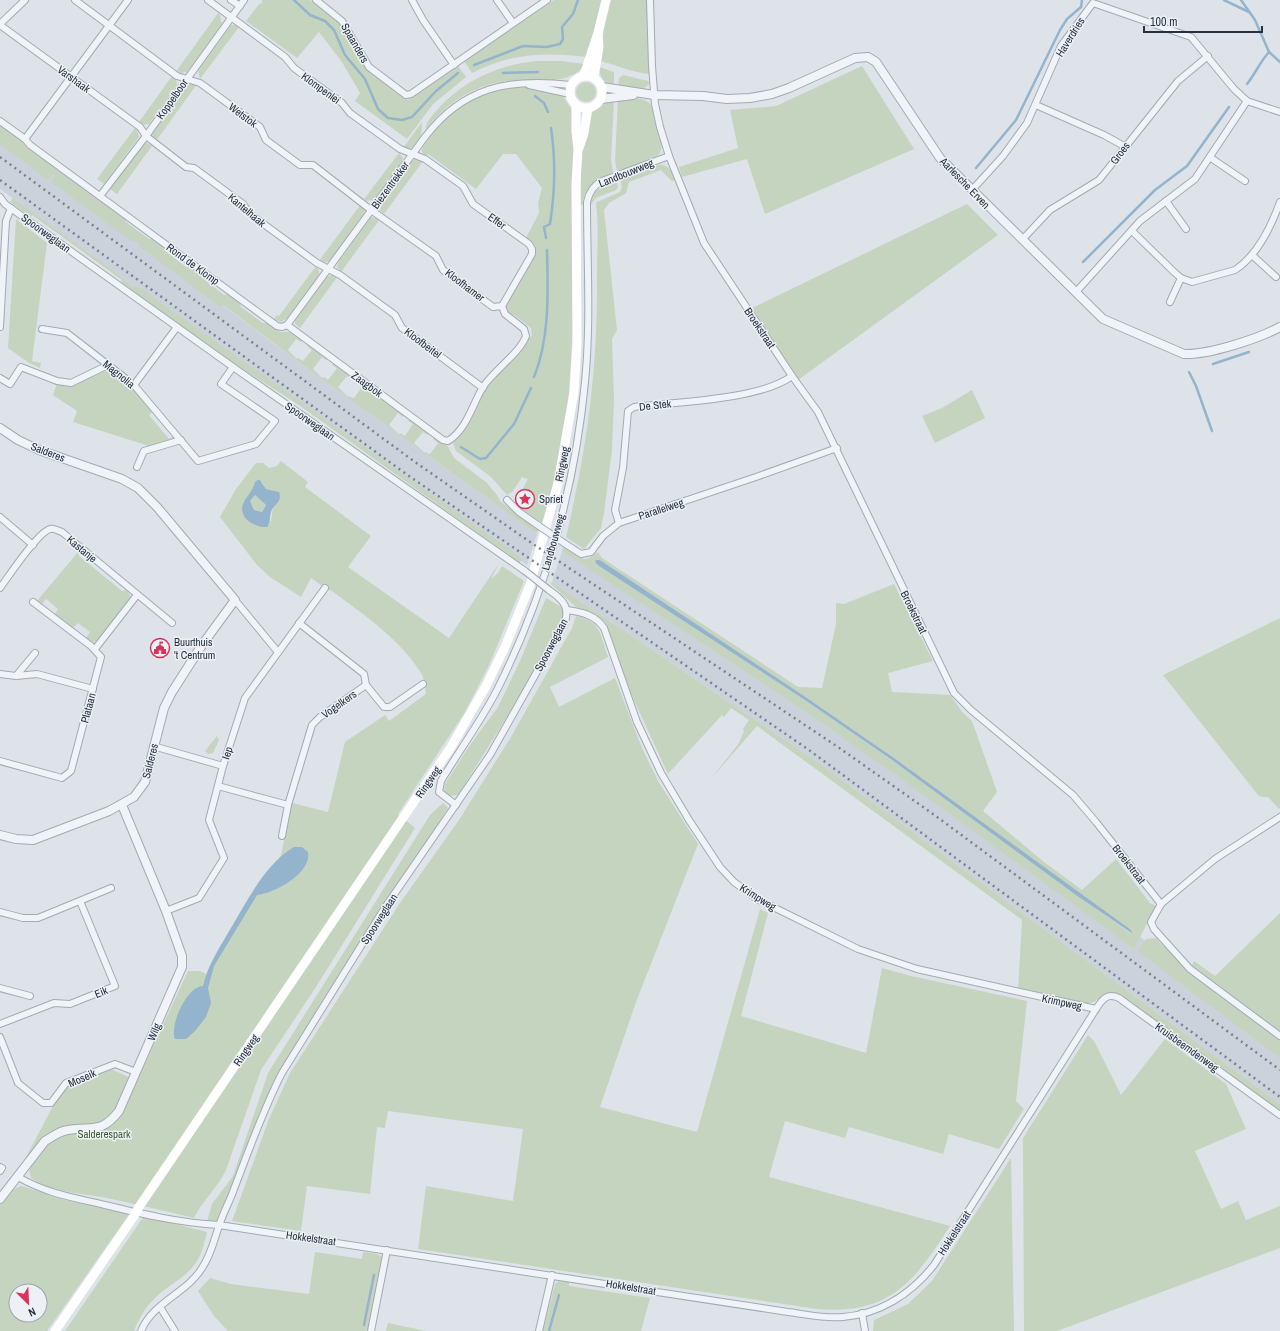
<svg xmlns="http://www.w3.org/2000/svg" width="1280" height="1331" viewBox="0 0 1280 1331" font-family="'Archivo Narrow',sans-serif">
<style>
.built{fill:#cbd2db}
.green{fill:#c5d4be;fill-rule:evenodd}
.water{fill:#94b4cd;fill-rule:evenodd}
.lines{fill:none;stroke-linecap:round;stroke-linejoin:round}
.stream{stroke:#94b4cd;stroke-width:2.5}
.minor-casing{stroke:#a2aab3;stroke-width:8}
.tertiary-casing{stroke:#a2aab3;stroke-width:10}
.minor{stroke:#f0f3f7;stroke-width:6}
.tertiary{stroke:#f0f3f7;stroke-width:8}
.secondary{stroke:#fff;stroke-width:9}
.rail{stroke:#758394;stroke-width:2.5;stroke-dasharray:2 4;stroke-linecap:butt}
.minor-bridge-casing{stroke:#a2aab3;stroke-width:8;stroke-linecap:butt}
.minor-bridge{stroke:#f0f3f7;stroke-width:6}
.secondary-bridge{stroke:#fff;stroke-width:9}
.labels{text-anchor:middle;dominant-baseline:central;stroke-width:3;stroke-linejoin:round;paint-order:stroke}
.street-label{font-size:11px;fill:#253141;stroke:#edf1f6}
.poi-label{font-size:11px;fill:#253141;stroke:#edf1f6;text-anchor:start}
.park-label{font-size:11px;fill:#3d5e31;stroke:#edf1f6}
</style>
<rect width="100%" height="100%" fill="#dde3e9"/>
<g class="built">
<path d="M0 130 113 221 233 313 323 380 537 534 527 565 123 282 125 279 0 189Z"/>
<path d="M562 551 593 571 597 565 805 700 926 784 1076 895 1132 931 1280 1040V1104L822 765 552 582Z"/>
</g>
<g class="green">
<path d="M262 0H310L339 22 368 70 408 100 458 66 466 77 433 104 407 139 355 101 360 93 342 62 319 32 297 58 246 21 260 3 262 4Z"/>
<path d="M554 0H602L587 57C544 52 512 53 472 73L464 61Z"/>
<path d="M611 0H647L650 74C632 73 617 65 600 61L604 29Z"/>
<path d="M219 12 222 24 187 72 180 73 177 70Z"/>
<path d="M231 25H235L239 27 200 79 198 70Z"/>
<path d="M536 61H561L585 64C568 90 524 76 496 83 467 89 444 107 426 129 425 123 432 116 436 111 462 81 497 65 536 61Z"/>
<path d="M862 66 914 149 765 214 747 159 682 177 679 167 738 148 730 110 776 106Z"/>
<path d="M599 67 614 72V87C605 84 599 77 599 67Z"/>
<path d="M623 75 648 81 649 84 643 89 618 87 619 78Z"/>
<path d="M172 76 176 78 177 85 149 124 142 125 139 122Z"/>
<circle cx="586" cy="92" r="10"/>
<path d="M196 83 197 84 156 141 151 133 187 84Z"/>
<path d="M528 87 562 95 574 113 573 325 568 408 558 463 544 524 520 508 519 496 528 479 522 477 513 491 507 495 491 477 456 451 453 443 474 414 485 389 532 335 531 328 514 315 509 314 506 303 536 252 535 245 526 238 539 213 538 203 542 188 516 154H503L476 189 428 154 426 156 422 152V149C424 144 427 142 430 137 453 104 489 87 528 87Z"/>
<path d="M637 98C642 99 647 100 651 105 656 112 665 145 660 153 654 161 627 168 617 171L615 160 618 100Z"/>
<path d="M614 100 611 161 613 172C597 179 584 186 583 205H581C581 178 579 140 590 115 594 108 606 102 614 100Z"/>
<path d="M422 122 421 136 411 149 403 148Z"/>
<path d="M0 125 20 139 25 145 125 219 126 222 149 239H152L163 246 164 250 186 267 190 266 201 275 202 278 224 295 228 294 240 303 241 307 263 323H267L280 332H291L303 340 301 342 296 339 288 350 297 359 298 358 303 361 312 350 307 346 308 344 328 359 326 360 322 357 313 369 322 378 324 377 328 380 337 368 332 365 334 363 353 377 351 379 347 376 338 387 347 396 354 398 362 387 357 383 359 381 404 415 403 417 398 413 389 425 399 434 400 433 405 436 413 424 408 421 410 419 429 433 428 435 423 432 414 443 424 452 430 454 438 443 433 439 435 437 447 445 454 458 486 482 497 495 500 501 538 530 537 534 323 380 223 305 221 306 216 304 139 246V242L131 241 51 182 55 175 53 173 49 179 45 178 0 144Z"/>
<path d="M135 128 137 130 139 137 104 184 97 179Z"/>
<path d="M144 142 152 146 117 194 110 189Z"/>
<path d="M399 153 403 158 401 164 374 200 366 201 364 199Z"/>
<path d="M416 159 423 161 384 214 380 210 381 204 411 161Z"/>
<path d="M658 165C668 164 672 171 675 180L672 181 661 170 629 182 626 193 609 203 604 210 617 330 612 339 614 399 612 450 604 513 601 528 584 549 566 537C588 445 598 366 597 271 597 249 599 225 596 204L597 202 620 192 622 187 620 179Z"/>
<path d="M616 180 618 187 616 190 596 198 590 206C591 190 602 185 616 180Z"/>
<path d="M13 198 125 279 124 281 134 287 136 285 523 559 519 563 302 407 224 357 121 282 122 280 32 215 31 217 10 202Z"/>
<path d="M361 204 365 210 363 215 330 261 323 263 319 261Z"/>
<path d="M967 204 998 235 798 380 752 308Z"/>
<path d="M371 217 380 219 341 272 337 267 338 263Z"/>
<path d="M16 219 47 243 32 361 41 363 40 368 29 363 8 348Z"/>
<path d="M316 266 319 270V276L288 318 281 322 274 319 277 315 279 316Z"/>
<path d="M333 274 338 276 300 328 295 324V320L327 277Z"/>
<path d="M110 369 133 385 153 411 149 415 169 439 174 436 175 439 147 448 146 445 73 422 77 411 53 395 57 383H78Z"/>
<path d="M972 390 985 418 935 443 922 416 942 408Z"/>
<path d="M281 461 308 482 305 487 371 536 348 567 449 638 499 563 491 579 498 573 502 566 524 581 490 663 465 712 398 814 415 828 316 987 261 1070 226 1170C218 1187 203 1200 194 1218 165 1211 136 1204 107 1198 81 1193 55 1193 31 1178L29 1170 31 1167 24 1161 53 1106 68 1085 111 1069 137 1081 188 971H200L206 974 255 894 281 855 292 803 328 812 345 742 385 715 389 721 426 694C425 688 425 679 421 673 400 639 364 615 332 591L325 588 311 578 301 597 270 577 257 565 220 517 236 489 256 463H263L269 468 277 466ZM262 482 266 489 275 491 271 522 243 505Z"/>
<path d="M255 495 266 505 262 512 254 510 250 501Z"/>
<path d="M563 546 584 559 589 558 598 552 602 558 798 687 822 688 836 624V603L844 604 894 584 933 661 888 673 892 692 950 695 963 713 972 721 997 792 983 811 1044 862 1082 890 1116 859 1150 903 1156 906 1134 949 921 793 816 719 562 551ZM596 560H600L807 698 894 758 1131 931 1129 933 926 784 805 700 599 566Z"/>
<path d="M78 552 79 556 122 591 127 590 131 597 98 641 93 642 86 638 90 632 78 623 73 628 55 614 58 609 46 599 41 605 37 601Z"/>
<path d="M552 582 822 765 1280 1104V1112L1119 995 1108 993 1094 1002 1087 1004 1018 990 1022 920 757 726 710 780 739 743 744 731 743 729 749 720 731 708 724 717 722 715 668 774 627 685 606 623 591 612 576 607 551 584Z"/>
<path d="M546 598 563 608V616L560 625 526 686 462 789 458 795 449 796 444 792 445 784 470 745 498 707 520 661Z"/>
<path d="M576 616C601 620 601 637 608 657L550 687 559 707 615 678 642 748 658 781 698 844 636 1002 600 1107 697 1132 760 909 768 913 741 1016 866 1053 882 968 911 976 1027 1001 1016 1101 1024 1109 999 1149 949 1134 943 1154 849 1127 845 1138 785 1121 769 1177 950 1226C914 1282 890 1315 817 1309L418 1249 426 1186 513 1201 523 1129 388 1111 385 1128 377 1127 370 1194 307 1186 301 1231 232 1221 269 1119 290 1073 400 903 459 820 511 737 572 628Z"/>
<path d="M1280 618V808L1279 809 1268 797H1262L1258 795 1163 675Z"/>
<path d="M217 736 219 740 213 753 208 754 205 751Z"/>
<path d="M443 803 448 808 280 1072C255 1121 239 1173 217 1223L207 1221 212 1204 233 1176 268 1073 430 815Z"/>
<path d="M1280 913V1034L1191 967 1194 961 1215 976Z"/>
<path d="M1156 938 1162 945 1280 1038V1058L1137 951 1146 939Z"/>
<path d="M1088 1035 1094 1041 1121 1095 1165 1039 1226 1084 1246 1129 1195 1151 1221 1209 1238 1201 1246 1220 1280 1206V1248L1057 1331H1024L1023 1138Z"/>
<path d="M1011 1158 1014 1331H873L874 1320 908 1304 932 1281Z"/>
<path d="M21 1186 66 1200 130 1213 47 1331H0V1204L10 1191ZM16 1291H40V1315H16Z"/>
<path d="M144 1216 207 1232C204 1243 202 1255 195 1264 184 1279 166 1286 153 1300 144 1309 139 1319 134 1331H65Z"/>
<path d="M315 1252 362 1259 363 1252 377 1254 382 1257 369 1331H228L214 1316 198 1291 210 1278 231 1284 309 1294Z"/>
<path d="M559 1281 569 1282V1286L650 1298 641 1331H543L555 1284Z"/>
<path d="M388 1323 426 1331H386Z"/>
</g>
<g class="water">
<path d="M258 480H260L266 489 279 492C283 503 273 504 271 512 269 519 271 521 267 527 255 528 238 518 243 504 246 496 252 493 255 482ZM255 495 266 505 262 512 254 510 250 501Z"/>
<path d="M596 560H600L807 698 894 758 1131 930 1132 933 1076 895 892 760 805 700 599 566 595 562Z"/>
<path d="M294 847H302L308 852C312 873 275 893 257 895L214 966 208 988 211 1003 206 1017 195 1031 186 1039H175C169 1026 187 986 203 986 208 964 220 947 231 928 248 900 265 864 294 847Z"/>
</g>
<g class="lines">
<g class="stream">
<path d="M294 0 310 15 325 21 334 30 345 55 365 79 378 109 388 118 402 120 412 117 436 91 458 73"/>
<path d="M1224 0 1249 12"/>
<path d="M1241 0 1255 20 1269 52 1280 62"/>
<path d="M474 65 523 46 547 47 560 44 563 39 562 27 573 14 578 0"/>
<path d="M503 73 538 72"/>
<path d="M1247 84C1255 74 1260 62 1269 52"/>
<path d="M535 96 544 103 548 112"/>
<path d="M976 168 1016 120 1060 30 1067 19 1081 7 1082 0"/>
<path d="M546 238 544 227 550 224C555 192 556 161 551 128"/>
<path d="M1083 262 1155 190 1187 166 1229 107"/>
<path d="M1213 364 1249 352"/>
<path d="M1189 372 1196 386 1212 431"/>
<path d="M534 377C550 338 548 291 547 250"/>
<path d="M461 447 480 459 486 458 514 424 531 388"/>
<path d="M364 1325 374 1275"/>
<path d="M549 1331 559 1295"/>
</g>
<g class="minor-casing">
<g id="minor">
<path d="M75 0 177 76 200 83 260 127 266 140 300 165H313L371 210 436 256 443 270 493 307 502 306 505 314 524 329 526 336C520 353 493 371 483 387 472 405 467 429 448 441L443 440 287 325"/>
<path d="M208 0 285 57 294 68 342 103 350 113 400 149 425 159 463 186 473 204 529 244 532 249V254L502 306"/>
<path d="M231 0 240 6"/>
<path d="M316 0 342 21 369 67 406 95 411 94 547 0"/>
<path d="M412 0 423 20 454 65"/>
<path d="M497 0 513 23"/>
<path d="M650 0 652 66 655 104 660 127 669 156 704 243 792 376 818 412 954 693 971 710 1073 795 1096 822 1161 904"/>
<path d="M0 24 25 0"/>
<path d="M0 25 140 127 146 136 186 167 194 168 243 204 250 214 317 263 340 275 395 315 402 328 483 388"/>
<path d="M529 85 570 94"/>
<path d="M1036 105 1104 135 1124 146"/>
<path d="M0 121 25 139 30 145 277 326 282 327 287 325"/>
<path d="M25 139 128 0"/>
<path d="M1211 158 1245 181"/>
<path d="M972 190 1003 156 1027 123 1061 46 1093 3 1191 37 1234 89 1247 101 1280 112"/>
<path d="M100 196 146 136 244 0"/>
<path d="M0 197 5 204 233 367 525 571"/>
<path d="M1166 201 1186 229"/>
<path d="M1132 231 1174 272 1181 278 1192 282 1235 270C1258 255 1271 227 1280 202"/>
<path d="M1022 240 1050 210 1099 180 1178 81 1208 56"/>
<path d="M1252 255 1276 277"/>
<path d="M1076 292 1140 221 1195 179 1247 101"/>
<path d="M1170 302 1181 278"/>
<path d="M287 325 425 137C464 86 510 78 571 85"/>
<path d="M0 327 6 221 11 208"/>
<path d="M42 329 67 333 134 385 198 461 256 444 275 421 221 384 233 367"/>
<path d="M0 378 10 384 21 367 57 381 71 383 108 365"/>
<path d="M134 385 177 327"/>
<path d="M137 467 144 451 181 440"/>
<path d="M507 500 519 512 539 526"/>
<path d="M0 517 33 545"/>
<path d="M619 523 615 510 623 468 628 411 634 407C675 402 760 400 792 376"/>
<path d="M564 543 581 554 591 552 603 536 619 523 756 477 837 448"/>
<path d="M0 588C9 576 37 533 50 529 54 528 58 531 62 532L172 623"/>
<path d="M235 600 277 651"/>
<path d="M567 610C582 612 595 615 604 628L637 722 661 773 689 820 720 867 734 882 757 899 858 949 917 969 1096 1009"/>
<path d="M95 649 137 595"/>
<path d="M0 674 16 676 37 674 93 689"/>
<path d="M16 676 35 653"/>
<path d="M366 685 384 707H390L423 684"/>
<path d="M153 746 223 766"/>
<path d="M0 761 62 778 71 771 101 657 91 646 33 602"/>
<path d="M218 786 288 805"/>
<path d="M456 805 439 792 441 781C459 751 481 721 497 690 545 595 575 488 585 382 591 322 587 262 587 202 589 192 594 185 602 181L669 156"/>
<path d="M1280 817 1215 859 1161 904 1151 922 1154 929 1190 969 1280 1036"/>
<path d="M282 836 288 805 312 725 320 717 366 685 364 674 299 623"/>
<path d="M166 911 199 898 224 858 209 820 223 766 245 698 325 588"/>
<path d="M0 912 23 918H38L111 888"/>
<path d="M0 988 30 996"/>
<path d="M0 1024 54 1003 70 1004 115 986 80 901"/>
<path d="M0 1037 18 1083 43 1103H51L66 1083 115 1064 136 1072"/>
<path d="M0 1167 2 1168 0 1171"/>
<path d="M18 1177C48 1194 72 1197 105 1205 142 1214 180 1223 219 1225L788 1312C805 1314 825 1319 843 1317 880 1314 911 1294 934 1265L1096 1009C1102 1000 1107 992 1119 998L1280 1115"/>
<path d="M160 1307 175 1331"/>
<path d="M862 1313 865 1331"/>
<path d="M141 1331C153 1302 187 1293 202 1268 211 1255 214 1240 219 1226 223 1213 230 1201 234 1189 249 1150 263 1110 282 1073L384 909 490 755 565 622C570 606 562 599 549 590"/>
<path d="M371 1331 387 1250"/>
<path d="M539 1331 552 1275"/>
</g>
</g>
<g class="tertiary-casing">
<g id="tertiary">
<path d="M602 87 654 95 703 96 727 99 750 98 772 94 789 88 855 58 868 57 876 62 940 158 1103 319 1184 354C1208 355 1258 339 1280 327"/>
<path d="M601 99 633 95"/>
<path d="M0 428 18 440 39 450 122 479 138 488 157 507 235 600 202 645 172 692 164 708 145 782 134 797 109 811 33 840 16 839 0 835"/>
<path d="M0 1199 45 1141C52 1137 59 1131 68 1130 93 1126 101 1134 119 1111L182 967V956L166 911 122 805"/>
</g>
</g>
<use href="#minor" class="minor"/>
<use href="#tertiary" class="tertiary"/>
<g class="secondary">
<path d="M584 75 598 33 606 0"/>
<circle cx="586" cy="92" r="16"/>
<path d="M594 77 599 47 598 35"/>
<path d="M579 148 584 133 588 108"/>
<path d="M139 1207 451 747 486 686 505 647 530 585 558 483 574 392 577 344 576 184 578 149 576 132V105"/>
<path d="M55 1331 134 1216"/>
</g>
<g class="rail">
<path d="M0 157 415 462 533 544 838 747 933 814 1280 1070"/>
<path d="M0 180 409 476 809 750 1280 1097"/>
</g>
<g class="minor-bridge-casing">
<g id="minor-bridge">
<path d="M539 526 564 543"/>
<path d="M525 571 549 590"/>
</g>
</g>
<use href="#minor-bridge" class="minor-bridge"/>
<path class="secondary-bridge" d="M134 1216 139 1207"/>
</g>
<defs>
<g id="sight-ring" transform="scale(1)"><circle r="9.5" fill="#edf1f6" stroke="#dc3459" stroke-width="1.5"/><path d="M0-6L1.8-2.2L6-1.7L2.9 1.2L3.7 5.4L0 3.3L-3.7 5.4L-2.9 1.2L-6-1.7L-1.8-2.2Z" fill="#dc3459"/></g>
<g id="civic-ring" transform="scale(1)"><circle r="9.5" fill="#edf1f6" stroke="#dc3459" stroke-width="1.5"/><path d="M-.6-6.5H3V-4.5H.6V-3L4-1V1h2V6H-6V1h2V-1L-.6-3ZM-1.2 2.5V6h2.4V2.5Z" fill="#dc3459"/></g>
</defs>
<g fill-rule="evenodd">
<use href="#sight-ring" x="525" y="499"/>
<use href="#civic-ring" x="160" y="648"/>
</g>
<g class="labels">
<g class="street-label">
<text transform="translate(1070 37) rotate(-58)">Haverdries</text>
<text transform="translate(355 43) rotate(60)">Spaanders</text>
<text transform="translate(74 79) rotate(36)">Varshaak</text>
<text transform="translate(321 88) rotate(36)">Klompenlei</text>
<text transform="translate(172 99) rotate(-55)">Koppelboor</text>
<text transform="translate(243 115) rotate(37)">Wetstok</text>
<text transform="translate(1120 153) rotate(-53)">Groes</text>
<text transform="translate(626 173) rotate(-22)">Landbouwweg</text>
<text transform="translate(965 183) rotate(46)">Aarlesche Erven</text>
<text transform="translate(390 185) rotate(-54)">Biezentrekker</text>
<text transform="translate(247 210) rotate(40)">Kantelhaak</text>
<text transform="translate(497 221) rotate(35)">Effer</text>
<text transform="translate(46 233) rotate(36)">Spoorweglaan</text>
<text transform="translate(193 264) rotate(36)">Rond de Klomp</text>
<text transform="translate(465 285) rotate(37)">Kloofhamer</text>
<text transform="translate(760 328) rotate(56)">Broekstraat</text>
<text transform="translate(423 343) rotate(37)">Kloofbeitel</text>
<text transform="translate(119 374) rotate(39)">Magnolia</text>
<text transform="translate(367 384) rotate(36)">Zaagbok</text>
<text transform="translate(655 405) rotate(-6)">De Stek</text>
<text transform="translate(310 421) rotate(35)">Spoorweglaan</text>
<text transform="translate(48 452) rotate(21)">Salderes</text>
<text transform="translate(562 464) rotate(-79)">Ringweg</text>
<text transform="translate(661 509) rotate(-18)">Parallelweg</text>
<text transform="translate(553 542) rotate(-74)">Landbouwweg</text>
<text transform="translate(82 549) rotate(40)">Kastanje</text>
<text transform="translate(914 612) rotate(64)">Broekstraat</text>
<text transform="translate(551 645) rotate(-62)">Spoorweglaan</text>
<text transform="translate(339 704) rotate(-35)">Vogelkers</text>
<text transform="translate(88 708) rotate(-75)">Plataan</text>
<text transform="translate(227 753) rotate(-72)">Iep</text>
<text transform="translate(150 761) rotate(-76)">Salderes</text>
<text transform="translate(428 782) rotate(-56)">Ringweg</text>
<text transform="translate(1129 864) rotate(52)">Broekstraat</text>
<text transform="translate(758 897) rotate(32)">Krimpweg</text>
<text transform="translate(379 919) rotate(-57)">Spoorweglaan</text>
<text transform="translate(101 992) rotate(-22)">Eik</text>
<text transform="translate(1062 1002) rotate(12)">Krimpweg</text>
<text transform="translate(154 1032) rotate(-67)">Wilg</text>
<text transform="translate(1187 1047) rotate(36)">Kruisbeemdenweg</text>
<text transform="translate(246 1050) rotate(-56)">Ringweg</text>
<text transform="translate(82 1078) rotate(-24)">Moseik</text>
<text transform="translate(954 1233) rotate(-57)">Hokkelstraat</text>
<text transform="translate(311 1238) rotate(8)">Hokkelstraat</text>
<text transform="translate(631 1287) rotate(9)">Hokkelstraat</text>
</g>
<g class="poi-label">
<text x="539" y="499">Spriet</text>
<text x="174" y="642">Buurthuis<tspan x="174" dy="13">'t Centrum</tspan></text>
</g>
<g class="park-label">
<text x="104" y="1134">Salderespark</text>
</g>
</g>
<g transform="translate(28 1303) rotate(156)"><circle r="19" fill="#edf1f6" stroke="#9da4ae"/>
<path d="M0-3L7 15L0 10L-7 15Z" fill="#dc3459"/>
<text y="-6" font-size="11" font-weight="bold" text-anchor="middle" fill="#253141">N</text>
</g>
<path d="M1144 26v6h118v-6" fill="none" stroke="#253141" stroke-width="2"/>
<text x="1150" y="26" font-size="12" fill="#253141" stroke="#edf1f6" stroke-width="3" paint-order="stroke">100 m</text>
</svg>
